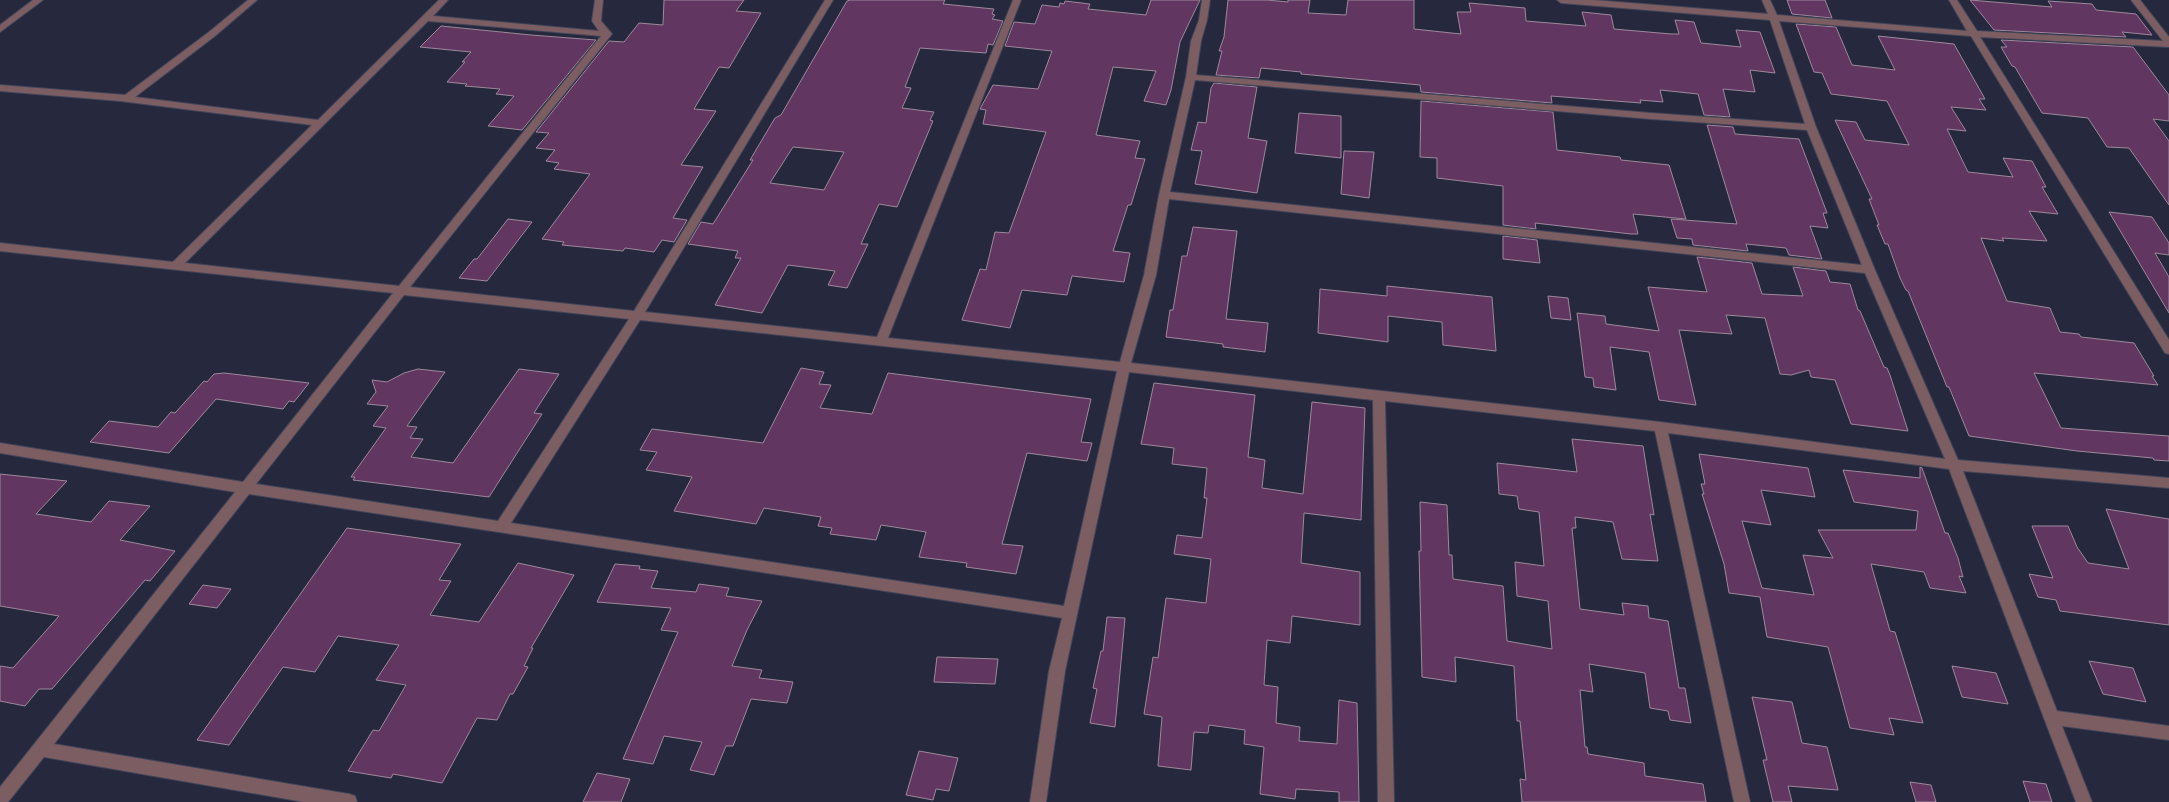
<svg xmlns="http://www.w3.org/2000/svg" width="2169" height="802" viewBox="0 0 2169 802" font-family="Arial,sans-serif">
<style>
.building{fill:#613661;stroke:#9d889c;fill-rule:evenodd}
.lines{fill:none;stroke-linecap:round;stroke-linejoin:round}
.minor-casing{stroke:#424559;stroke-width:2}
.minor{fill:#7c5e62;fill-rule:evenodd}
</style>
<rect width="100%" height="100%" fill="#26293e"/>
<g class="building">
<path d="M664 0H744L736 11 761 13 729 68 719 67 694 109 716 111 681 165 703 167 673 218 687 220 674 242 662 240 654 252 625 248 623 251 562 245 564 242 542 239 590 174 554 169 559 163 546 161 555 150 536 148 549 133 536 132 609 41 624 42 639 23 663 25Z"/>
<path d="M850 0H945L943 4 994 9 992 14 995 15 992 19 1003 21 993 45 988 44 986 53 920 48 905 87 911 88 902 108 934 112 930 120 933 121 897 207 879 204 861 244H868L847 288 828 285 835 271 788 265 762 313 715 305 741 258H735L738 251 688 244 701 222 713 224 753 160H750L775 118 781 115 847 1ZM793 147 844 152 824 190 770 183Z"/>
<path d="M1151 0H1200L1180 42 1171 90 1166 105 1144 101 1156 71 1113 67 1096 135 1140 141 1135 158 1145 159 1131 205H1128L1113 251 1130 253 1124 282 1072 276 1067 295 1022 290 1010 328 962 320 980 269 986 270 995 232 1009 233 1046 132 983 124 986 110 980 109 993 85 1038 89 1052 51 1005 46 1014 22 1035 24 1042 5 1059 7 1060 3 1064 4 1065 1 1090 4 1088 9 1146 15Z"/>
<path d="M1228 0H1267L1288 2V0H1310L1308 13 1346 15 1348 0H1414V29L1461 34 1457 12H1471L1469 3 1525 8 1526 21 1586 26 1582 12 1611 15 1614 29 1671 34H1679L1675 20 1694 22 1701 43 1741 47 1736 30 1760 32 1775 73 1750 70 1755 92 1723 89 1730 117 1704 115 1698 94 1660 90 1663 102 1640 100 1641 103 1551 96 1552 103 1421 92 1420 85 1301 74V72L1261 68 1259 78 1216 75 1222 51H1219L1224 37Z"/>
<path d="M1787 0H1825L1832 18 1792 14Z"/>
<path d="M1970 0 2052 7 2048 1 2092 4 2096 10 2136 14 2152 35 2122 32 2126 37 1994 30Z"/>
<path d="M1796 24 1836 27 1852 65 1895 70 1878 36 1954 44 1985 99H1979L1986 110 1951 107 1966 131 1947 129 1968 172 2013 177 2003 158 2032 161 2046 187H2042L2058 214 2029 211 2047 241 2002 238 2004 241 1981 238 2007 301 2050 308 2060 332 2079 334 2081 337 2134 343 2154 376H2152L2158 385 2034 373 2061 428 2169 436V461L2154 460 2153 458 2077 451 1969 436 1949 387H1947L1908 291 1906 290 1900 278 1888 244H1885L1877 225H1879L1869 199H1872L1835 120 1856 122 1865 140 1909 145 1887 101 1831 94 1822 73 1814 72Z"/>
<path d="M441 26 531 35 596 40 522 130 488 126 514 96 496 94 500 89 465 86 467 84 447 82 465 62H462L471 52 420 47Z"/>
<path d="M2001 40 2133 47 2169 95V121L2153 119 2169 141V205L2129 148 2107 147 2088 118 2042 113 2015 67 2012 66 2001 47H2007Z"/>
<path d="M1214 83 1257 87 1248 138 1267 141 1257 193 1195 184 1202 151 1191 150 1198 122 1206 123 1211 88Z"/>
<path d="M1421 101 1553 112 1557 150 1620 157 1621 160 1669 165 1686 219 1633 214 1638 234H1631L1535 223 1536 229 1503 225V186L1437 178V158L1420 157Z"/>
<path d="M1299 113 1341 116V158L1295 153Z"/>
<path d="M1707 125 1733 127 1735 134 1799 139 1827 213H1823L1828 228 1810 226 1822 259 1789 255 1786 248 1746 244 1748 251 1693 245 1692 239 1677 238 1671 219 1737 224Z"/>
<path d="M1344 151 1374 152 1369 198 1341 194Z"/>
<path d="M2109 212 2152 217 2169 243V255L2155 253 2169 277V313Z"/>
<path d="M508 219 532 222 487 281 459 278 474 259H477Z"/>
<path d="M1193 227 1237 231 1226 319 1268 323 1265 352 1223 347V344L1166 337 1170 310H1173L1182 256H1187Z"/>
<path d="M1503 236 1537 240 1540 263 1503 259Z"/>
<path d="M1697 257 1752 263 1762 294 1803 296 1793 267 1826 271 1830 282 1850 284 1858 310 1860 311 1884 367 1887 368 1890 375 1908 431 1851 424 1835 380 1811 377 1809 370 1791 375 1780 374 1765 318 1726 315 1732 334 1679 330 1696 405 1659 400 1649 352 1610 347 1616 390 1594 387 1593 378 1585 377 1577 313 1605 316 1606 324 1659 331 1648 287 1707 292Z"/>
<path d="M1387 286 1492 297 1496 351 1443 345 1442 322 1388 316V342L1318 333 1320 289 1387 296Z"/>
<path d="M1548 296 1568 298 1571 320 1551 318Z"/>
<path d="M801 368 824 372 819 384 831 385 820 408 872 414 888 373 1091 399 1081 442 1092 443 1087 461 1027 453 1002 544 1023 546 1016 574 966 567 967 563 919 557 926 532 881 525 876 540 830 534 832 528 818 526 821 517 764 508 756 524 674 511 692 477 646 470 657 452 640 450 652 429 763 443Z"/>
<path d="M418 369 445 372 407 426 417 427 410 438 423 439 411 457 453 463 519 369 559 374 534 413 542 414 489 497 353 480 355 477H351L386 428 373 426 388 406 367 404 376 392 372 380 387 382 404 373Z"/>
<path d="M224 373 309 383 294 402 289 401 283 409 216 399 169 453 90 442 109 421 158 427 171 412 175 413 204 381 207 382 214 374Z"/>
<path d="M1154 383 1255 395 1248 457 1265 460 1262 488 1303 494 1312 402 1365 408 1361 520 1304 513 1301 563 1360 572V625L1292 616 1290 643 1267 640 1264 685 1278 687 1276 723 1300 727 1299 741 1337 744 1339 700 1357 703 1359 802H1339V792L1296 789 1295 799 1260 794 1264 747 1244 744 1245 730 1209 725 1208 733 1194 732 1191 770 1158 766 1162 717 1144 714 1153 657 1158 658 1166 598 1206 603 1211 559 1174 554 1177 535 1202 538 1207 498H1204L1207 468 1172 464 1174 448 1141 444Z"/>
<path d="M1572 439 1643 446 1654 515 1650 514 1658 561 1622 559 1613 522 1575 517 1576 528H1572L1580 609 1624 615 1622 603 1648 606 1649 618 1668 621 1679 688H1685L1691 723 1670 720 1668 711 1650 708 1645 673 1589 664 1593 692 1580 690 1585 747H1587L1588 754 1644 763 1645 776 1703 784 1706 802H1522L1520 779 1526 780 1520 721H1517L1514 666 1455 657 1456 682 1422 677 1419 551H1421L1420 502 1447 505 1449 555H1452L1453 579 1503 586 1507 641 1552 649 1548 601 1517 596 1515 562 1544 566 1539 512 1519 509 1517 496 1499 494 1497 463 1577 472Z"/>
<path d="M1699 454 1808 468 1815 497 1761 490 1771 525 1742 521 1762 588 1814 595 1803 555 1833 558 1818 530H1916L1918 511 1854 502 1843 470 1920 478V467L1922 468 1945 533H1948L1958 558 1963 577 1959 576 1966 593 1930 588 1924 572 1871 564 1890 631 1895 632 1923 723 1889 718 1894 735 1850 728 1828 647 1767 637 1760 597 1729 593 1724 564 1702 494H1704L1701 484H1705Z"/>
<path d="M0 474 67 481 36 514 91 522 109 501 150 506 120 540 175 551 150 581 145 580 52 689H39L25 706 0 701V666L13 668 59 616 0 606Z"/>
<path d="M2106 509 2169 519V625L2060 611 2056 600 2038 597 2029 574 2053 578 2032 526H2068L2077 547 2088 563 2129 569Z"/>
<path d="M347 528 461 544 439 580 451 581 430 615 479 622 518 563 574 575 531 648H533L524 666 528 667 513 694H510L497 720 477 718 442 783 393 774 391 778 348 771 373 730 379 731 406 685 376 680 399 645 338 636 315 672 283 667 229 745 197 740Z"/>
<path d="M615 564 640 566 639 569 658 571 651 588 696 592 699 584 729 588 726 596 762 601 747 630 732 666 762 670 759 678 793 682 787 703 751 699 733 746H726L714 775 690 770 702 742 664 736 653 764 623 759 678 632 661 630 671 608 597 602Z"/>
<path d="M203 585 231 589 217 608 189 604Z"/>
<path d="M1107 617 1125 618 1115 727 1090 723 1097 689 1093 688 1101 651H1103Z"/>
<path d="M937 657 998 659 995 684 934 682Z"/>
<path d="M2089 661 2133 668 2146 702 2103 694Z"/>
<path d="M1952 666 1996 673 2008 704 1962 697Z"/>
<path d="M1752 697 1792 702 1802 743 1827 747 1838 790 1788 786 1792 802H1773L1763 760H1767Z"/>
<path d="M919 751 958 758 949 791 936 789 933 800 906 795Z"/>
<path d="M597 773 630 779 621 802H583Z"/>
<path d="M2023 781 2046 784 2052 802H2030Z"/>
<path d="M1910 782 1931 785 1936 802H1916Z"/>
</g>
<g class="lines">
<g class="minor-casing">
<g id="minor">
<path d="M33 0H43L0 32V25Z"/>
<path d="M248 0H257L215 36 135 97 318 120 439 0H448L433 16 599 31 592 21 595 0H603L601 21 612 34 410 287 634 311 825 0H833L645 312 877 337 1013 0H1021L888 338 1120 362 1144 275 1159 195 1186 77 1191 41 1199 20 1202 0H1210L1207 20 1201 41 1196 75 1651 113 1805 124 1770 20 1561 3 1557 0H1593L1768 14 1762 0H1770L1777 15 1967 31 1949 0H1957L1977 31 2163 41 2131 0H2140L2169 37V47L1980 37 2169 340V354L2165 353 1971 36 1779 21 1816 127 1875 270 1958 460 2169 478V488L1963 471 2057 711 2169 726V740L2062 726 2092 802H2076L1949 469 1668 433 1750 802H1734L1655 431 1385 401 1394 802H1378L1373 400 1129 372 1065 671 1046 802H1030L1049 671 1062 618 249 494 54 744 349 794 355 796 357 802H304L44 757 8 802H0V787L235 492 0 453V443L243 482 393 293 0 251V243L173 262 312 125 120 101 0 91V85L125 95 209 32ZM428 21 601 36 399 286 185 263ZM1195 80 1651 119 1807 130 1862 265 1170 192ZM1169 199 1865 273 1945 459 1660 422 1131 363 1156 275ZM404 295 629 319 498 521 256 484ZM640 320 1117 371 1064 606 511 523Z"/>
</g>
</g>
<use href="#minor" class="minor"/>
</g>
</svg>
